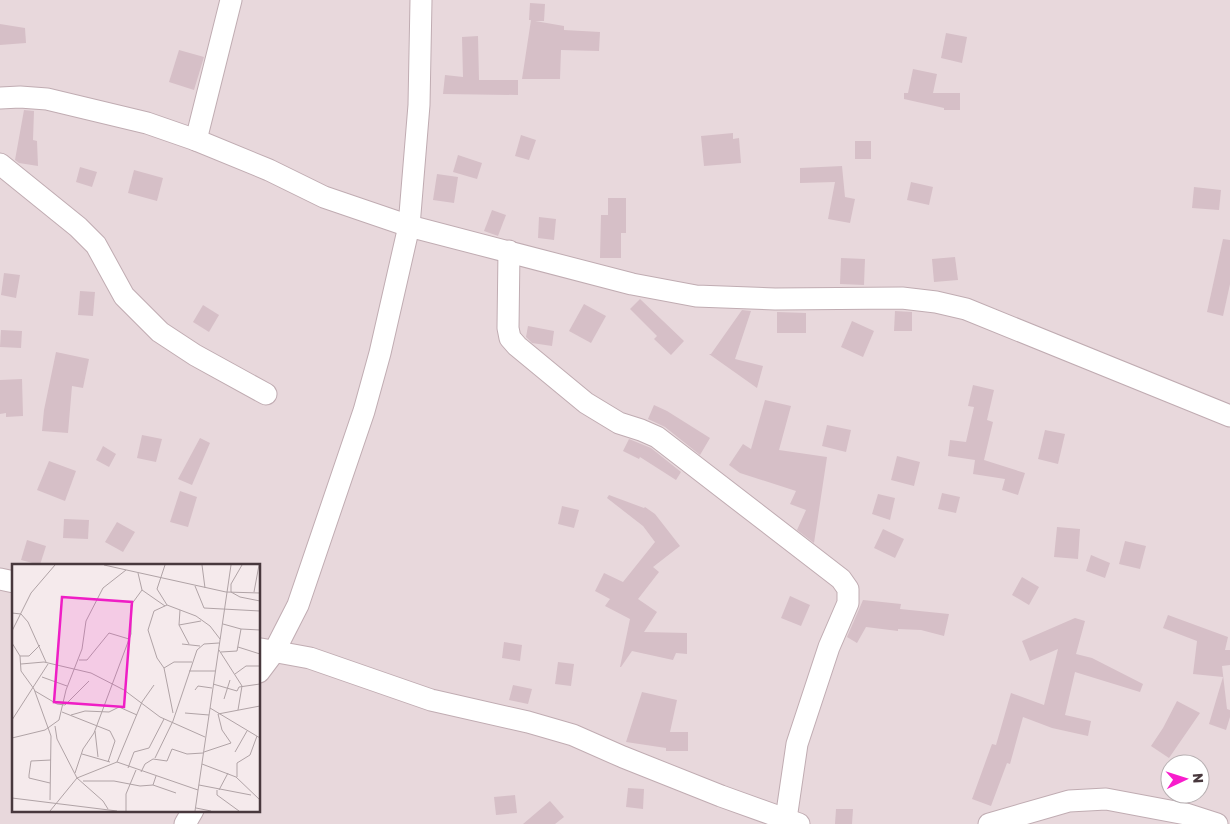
<svg xmlns="http://www.w3.org/2000/svg" width="1230" height="824" viewBox="0 0 1230 824" font-family="Rubik,sans-serif">
<style>
.residential{fill:#e8d8dc;fill-rule:evenodd}
.building{fill:#d6bfc7}
.lines{fill:none;stroke-linecap:round;stroke-linejoin:round}
.street-casing{stroke:#c0acb2;stroke-width:23}
.street{stroke:#fff;stroke-width:21}
.inset-road{fill:none;stroke:#b0a3a6;stroke-width:1}
.view{fill:#ef1ec5;fill-opacity:0.15;stroke:#ef1ec5;stroke-width:2.5}
.inset-edge{fill:none;stroke:#48383d;stroke-width:2.5}
</style>
<rect width="100%" height="100%" fill="#f5eaec"/>
<path class="residential" d="M0 0H1230V824H0ZM14 565H259V810H14ZM1170 764H1200V794H1170Z"/>
<g class="building">
<path d="M530 3 545 4 544 21H535L564 26V30L600 32 599 51 561 50 560 79H522L531 20H529Z"/>
<path d="M0 24 25 28 26 43 0 45Z"/>
<path d="M946 33 967 37 962 63 941 58Z"/>
<path d="M478 36 479 80H518V95L443 94 445 75 463 77 462 37Z"/>
<path d="M179 50 204 57 194 90 169 82Z"/>
<path d="M913 69 937 74 933 93H960V110H944V108L904 99V93H908Z"/>
<path d="M24 110 34 111 33 140 37 141 38 166 19 163 15 160Z"/>
<path d="M733 133V139L739 138 741 163 704 166 701 136Z"/>
<path d="M521 135 536 140 529 160 515 156Z"/>
<rect x="855" y="141" width="16" height="18"/>
<path d="M458 155 482 163 477 179 453 172Z"/>
<path d="M842 166 845 197 855 199 850 223 828 219 835 182 800 183V168Z"/>
<path d="M80 167 97 172 92 187 76 182Z"/>
<path d="M134 170 163 178 157 201 128 193Z"/>
<path d="M437 174 458 177 454 203 433 200Z"/>
<path d="M911 182 933 187 929 205 907 200Z"/>
<path d="M1194 187 1221 190 1219 210 1192 208Z"/>
<path d="M608 198H626V233H621V258H600L601 215H608Z"/>
<path d="M492 210 506 215 498 236 484 231Z"/>
<path d="M539 217 556 219 554 240 538 238Z"/>
<path d="M1223 239 1230 240V284L1223 316 1207 312Z"/>
<path d="M955 257 958 280 934 282 932 259Z"/>
<path d="M841 258 865 259 864 285 840 284Z"/>
<path d="M4 273 20 275 16 298 1 295Z"/>
<path d="M80 291 95 292 93 316 78 315Z"/>
<path d="M640 299 684 341 671 355 654 339 657 336 630 309Z"/>
<path d="M584 304 606 316 591 343 569 331Z"/>
<path d="M203 305 219 315 209 332 193 322Z"/>
<path d="M742 310 751 311 735 359 763 366 757 388 709 354H711Z"/>
<path d="M895 311 912 312V331H894Z"/>
<path d="M777 312 806 313V333H777Z"/>
<path d="M852 321 874 331 863 357 841 347Z"/>
<path d="M528 326 554 331 552 346 532 343 526 337Z"/>
<path d="M1 330 22 331 21 348 0 347Z"/>
<path d="M56 352 89 359 83 388 72 386 68 433 42 431 44 410Z"/>
<path d="M22 379 23 416 6 417V413L0 414V380Z"/>
<path d="M973 385 994 390 987 420 993 422 984 460 1025 473 1018 495 1002 490 1005 479 973 474 975 460 948 456 950 440 966 442 974 407 968 406Z"/>
<path d="M765 400 791 406 779 450 827 457 814 543 797 530 806 510 790 504 796 491 740 473 729 465 743 444 751 449Z"/>
<path d="M654 405 667 411 710 438 700 455 665 427 648 419Z"/>
<path d="M827 425 851 430 846 452 822 446Z"/>
<path d="M1045 430 1065 434 1058 464 1038 459Z"/>
<path d="M142 435 162 439 156 462 137 458Z"/>
<path d="M200 438 210 443 192 485 178 479Z"/>
<path d="M629 439 651 448 681 472 676 480 640 457 639 459 623 451Z"/>
<path d="M103 446 116 454 109 467 96 460Z"/>
<path d="M897 456 920 462 914 486 891 480Z"/>
<path d="M49 461 76 471 65 501 37 490Z"/>
<path d="M180 491 197 497 188 527 170 522Z"/>
<path d="M942 493 960 497 956 513 938 509Z"/>
<path d="M878 494 895 498 890 520 872 514Z"/>
<path d="M609 495 644 508 645 507 655 514 680 546 653 567 659 572 638 599 657 612 644 632 687 633V654L676 653 673 660 632 651 621 667H620L630 619 605 606 610 599 595 591 604 573 623 582 655 542 643 526 607 498Z"/>
<path d="M562 506 579 510 574 528 558 524Z"/>
<path d="M64 519 89 520 88 539 63 538Z"/>
<path d="M117 522 135 532 123 552 105 542Z"/>
<path d="M1057 527 1080 529 1078 559 1054 557Z"/>
<path d="M883 529 904 539 895 558 874 548Z"/>
<path d="M27 540 46 546 40 565 21 560Z"/>
<path d="M1125 541 1146 546 1140 569 1119 564Z"/>
<path d="M1091 555 1110 563 1105 578 1086 571Z"/>
<path d="M1022 577 1039 587 1029 605 1012 595Z"/>
<path d="M790 596 810 605 801 626 781 618Z"/>
<path d="M863 600 901 604 900 609 949 614 944 636 921 630 898 629V631L866 627 857 643 847 637Z"/>
<path d="M1168 615 1228 637 1225 650H1230V665L1222 666 1227 709 1230 710V717L1226 730 1209 724 1223 677 1193 674 1197 641 1163 628Z"/>
<path d="M1075 618 1085 621 1076 654 1092 658 1143 684 1140 692 1075 672 1065 715 1091 721 1088 736 1052 728 1023 717 1010 764 1007 763 991 806 972 799 992 744 996 745 1011 693 1044 705 1058 649 1030 661 1022 641Z"/>
<path d="M504 642 522 645 520 661 502 658Z"/>
<path d="M558 662 574 664 571 686 555 684Z"/>
<path d="M513 685 532 689 528 704 509 700Z"/>
<path d="M642 692 677 700 670 732H688V751H666V748L626 742Z"/>
<path d="M1177 701 1200 713 1169 758 1151 746 1163 728Z"/>
<path d="M628 788 644 789 643 809 626 807Z"/>
<path d="M515 795 517 813 496 815 494 797Z"/>
<path d="M550 801 564 817 555 824H523Z"/>
<path d="M836 809H853L852 824H835Z"/>
</g>
<g class="lines">
<g class="street-casing">
<g id="street">
<path d="M0 98 20 97 47 99 147 123 196 140 269 170 324 197 409 226 632 284 696 296 775 299 902 298 936 302 966 309 1230 416"/>
<path d="M196 140 231 0"/>
<path d="M0 164 78 227 96 245 124 296 160 332 195 355 266 394"/>
<path d="M509 251 508 328 510 338 517 346 586 403 619 423 641 430 657 437 841 579 848 589V603L829 647 797 744 786 819"/>
<path d="M0 579 14 582"/>
<path d="M261 649 310 658 431 700 528 722 573 735 623 757 721 796 799 824"/>
<path d="M259 672 274 652 298 605 364 411 380 353 409 226 419 105 421 0"/>
<path d="M185 824 193 810"/>
<path d="M989 824 1069 801 1106 799 1186 814 1217 824"/>
</g>
</g>
<use href="#street" class="street"/>
</g>
<g transform="translate(12 564)">
<rect width="248" height="248" fill="#f5eaec"/>
<path class="inset-road" d="M92 1 214 28 248 29M153 1 145 25 155 41 184 52 198 62 208 75M190 1 193 24M230 1 219 20V28L228 33 248 37M126 9 130 26 153 42M183 22 192 44 248 47M242 28 247 1M0 49 9 50 16 58 34 98M167 61 168 46M229 65 248 66M0 67 19 29 43 1M0 79 8 92 9 107 22 125 39 172 38 236M170 80 188 82M177 80 167 61 189 57M226 83 248 90M207 86 230 122 226 146M209 88 225 87 229 65 211 60M8 92H17L28 81M67 96H75L97 69 117 75M9 100 32 98 79 109 112 126 148 153 193 173M152 104 145 94 136 66 142 47 155 41M177 107H203M223 110 234 102H248M30 113 55 122M201 120 225 127 227 123 248 120M183 126 186 122 200 124M23 127 45 140 53 141 77 117M212 135 218 116M198 144 248 174M50 148 98 167 103 177 96 198M161 149 152 104 162 98H180M173 149 197 151M206 150 248 142M59 151 73 147 97 148 107 143 125 151M0 156 36 100M43 162 45 175 65 214 91 237 96 245M83 167 86 193M0 174 33 166 47 156 54 126 70 85 74 57 91 24 114 6M192 188 219 179 210 166 206 150M223 188 235 167M70 190 98 198M143 194 161 157 185 86 192 80 207 79M105 198 130 138 142 121M190 200 224 213 248 236M116 204 122 188 137 184 152 155M129 208 133 200 141 195 155 197 160 185 175 190 191 189M63 209 71 185 82 169 119 70V41L130 26M225 213V199L238 191 245 172M71 217H102L128 222 141 221 144 212M38 219 17 214V211L19 197 39 196M141 221 164 229M187 221 239 231M205 226V231L227 247M207 226 216 209M0 234 105 247M184 244 199 247M38 247 65 214 105 198 186 226M114 247V230L124 206M183 247 219 1"/>
<path class="view" d="M50 33 120 38 112 143 42 138Z"/>
<rect width="248" height="248" class="inset-edge"/>
</g>
<g transform="translate(1185 779) rotate(86)"><circle r="24" fill="#ffffff" stroke="#b6afb1"/>
<path d="M0-4L9 19L0 12L-9 19Z" fill="#f81dcc"/>
<text y="-8" font-size="14" font-weight="bold" text-anchor="middle" fill="#48383d">N</text>
</g>
</svg>
